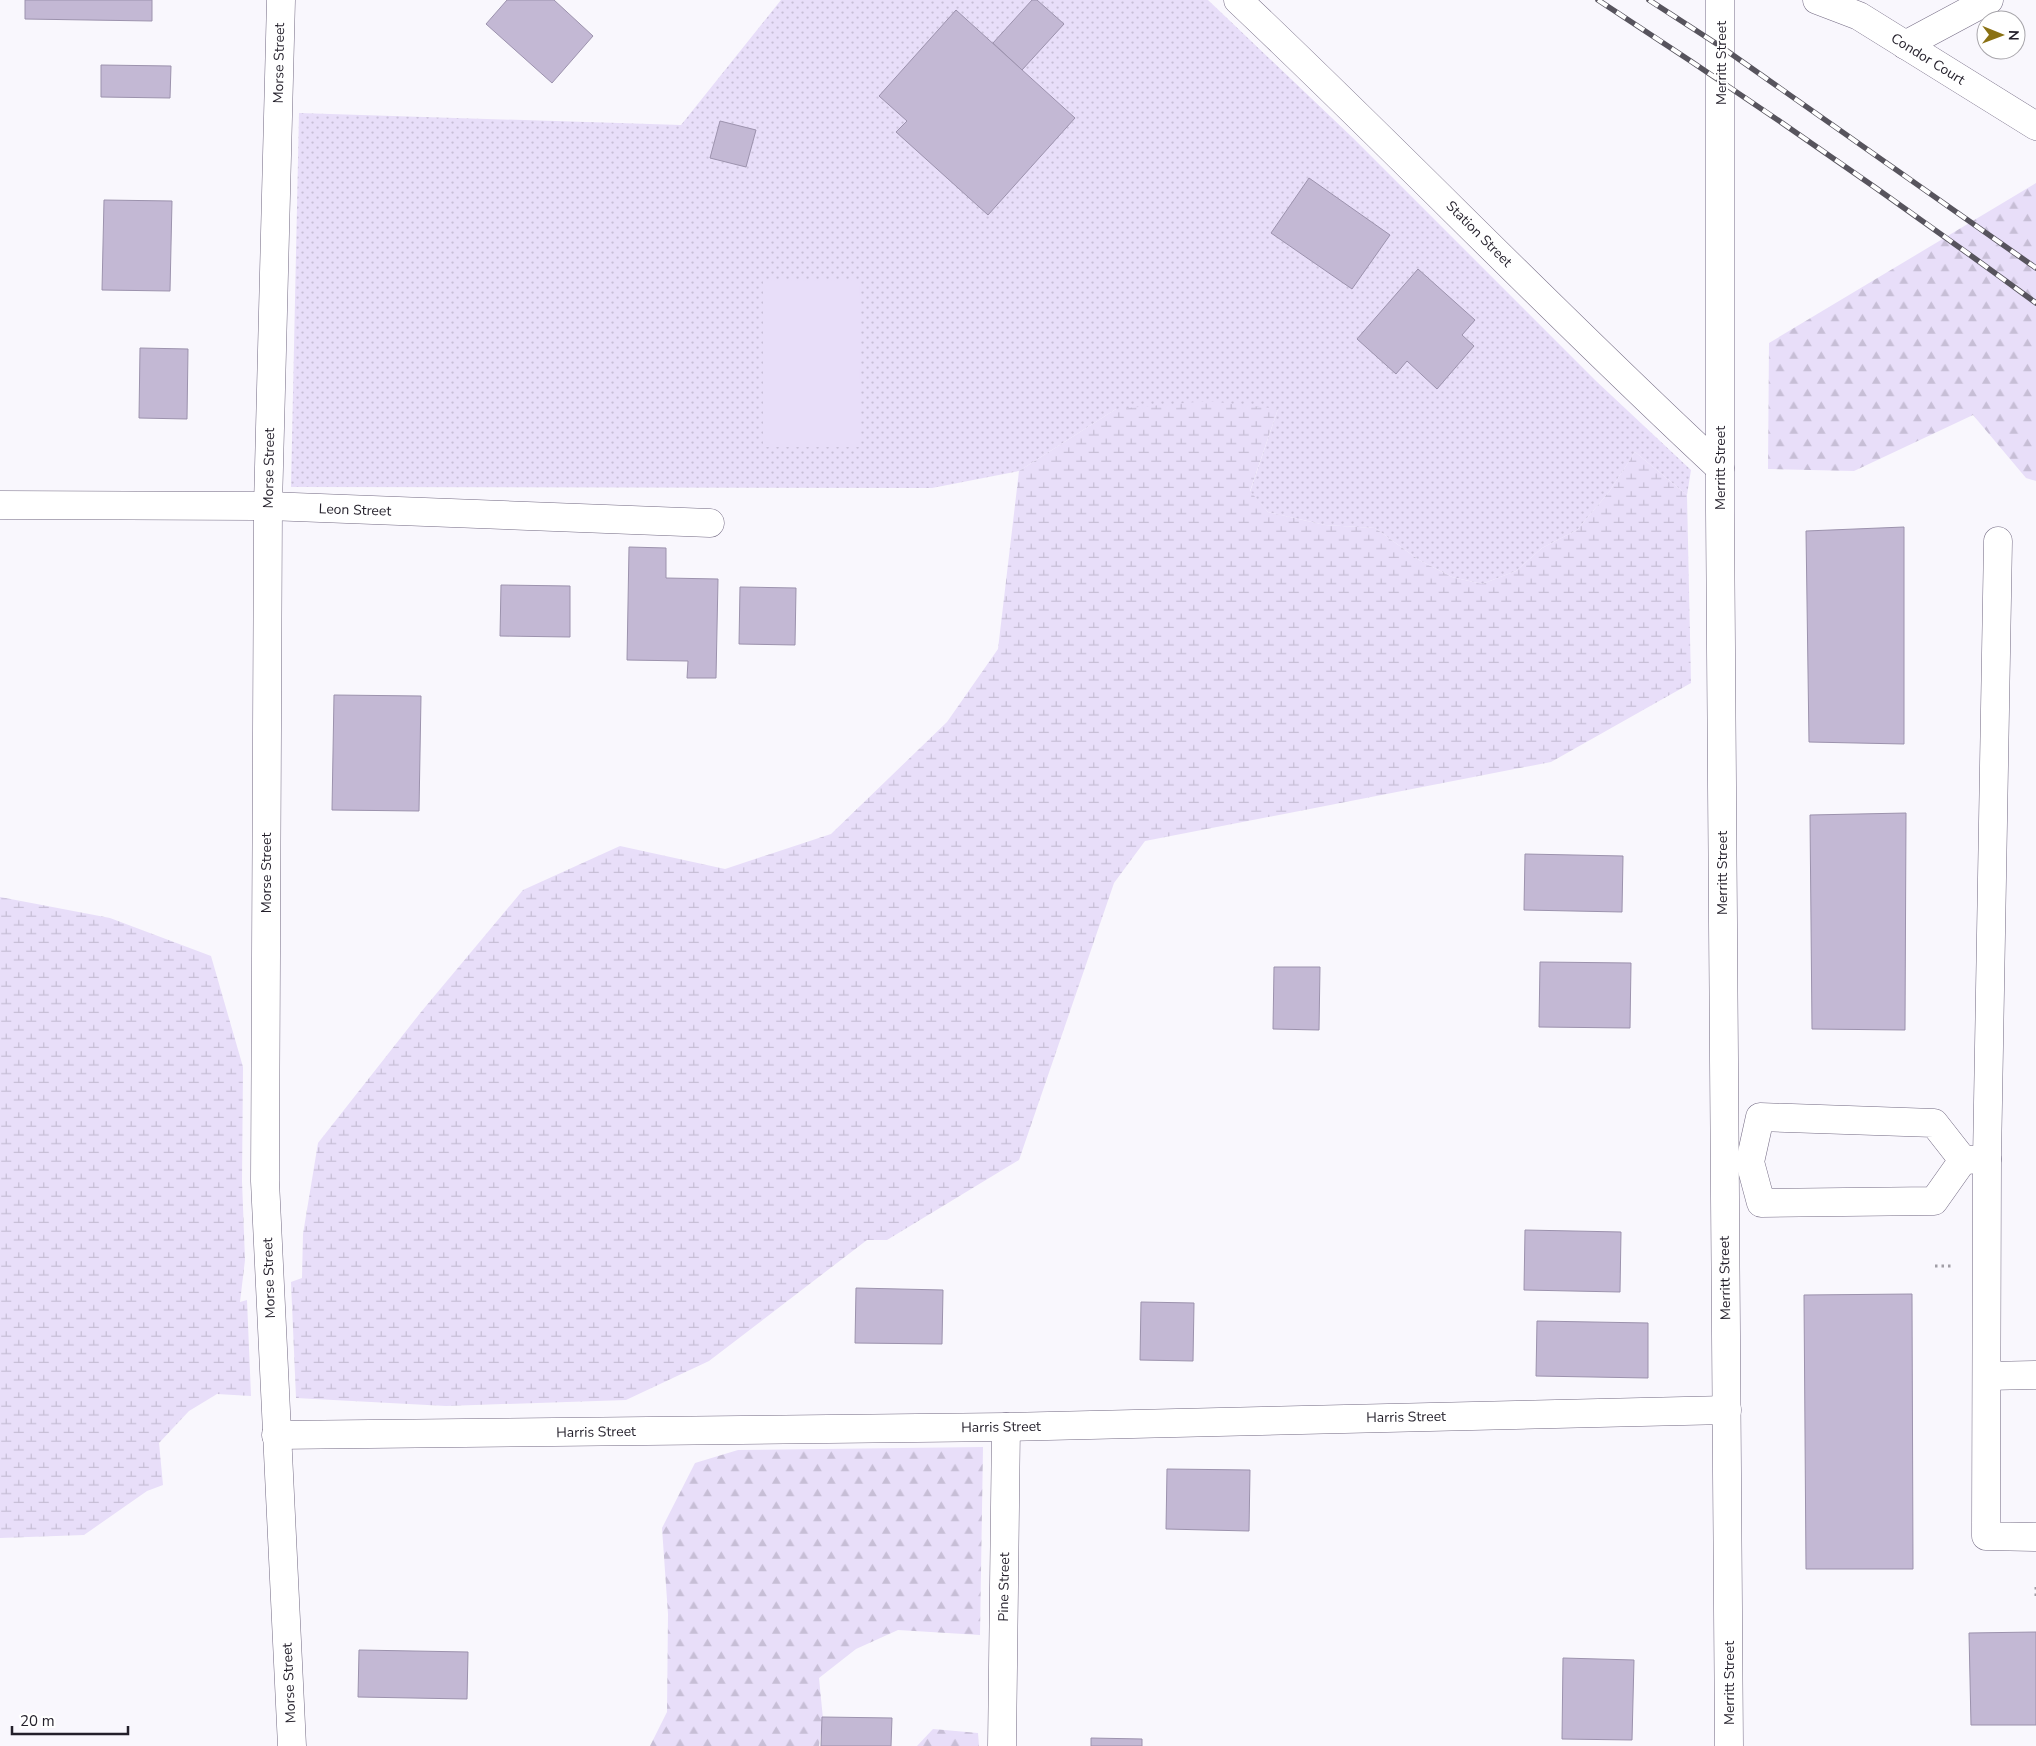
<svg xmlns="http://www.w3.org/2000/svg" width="2036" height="1746" viewBox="0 0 2036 1746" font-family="'Nunito Sans',sans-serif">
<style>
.grass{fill:url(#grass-dots)}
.forest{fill:url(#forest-firs)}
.wetland{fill:url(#wetland-marsh)}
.pitch{fill:#e8def9}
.building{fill:#c3b8d4;stroke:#9c92ad}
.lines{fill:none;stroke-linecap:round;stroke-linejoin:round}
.minor-casing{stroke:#736a83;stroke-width:29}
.path{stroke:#a19ea6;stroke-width:3;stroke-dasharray:2.5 4;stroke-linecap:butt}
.minor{stroke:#fff;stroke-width:28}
.rail-casing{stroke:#57545d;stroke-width:5.5}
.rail{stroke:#fff;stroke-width:4;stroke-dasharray:11;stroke-linecap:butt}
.labels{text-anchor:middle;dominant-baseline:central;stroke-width:4;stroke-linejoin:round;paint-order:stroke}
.street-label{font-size:14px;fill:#231f2a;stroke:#fff}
</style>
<defs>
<pattern id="grass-dots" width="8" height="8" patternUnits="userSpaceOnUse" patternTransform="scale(1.25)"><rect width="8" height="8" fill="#e8def9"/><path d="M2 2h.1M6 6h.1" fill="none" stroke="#c7bed6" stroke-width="1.8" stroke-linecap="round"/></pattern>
<pattern id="forest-firs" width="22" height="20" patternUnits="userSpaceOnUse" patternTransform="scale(1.25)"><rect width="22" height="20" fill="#e8def9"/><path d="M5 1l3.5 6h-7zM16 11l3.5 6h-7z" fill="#c7bed6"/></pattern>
<pattern id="wetland-marsh" width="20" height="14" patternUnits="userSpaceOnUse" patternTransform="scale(1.25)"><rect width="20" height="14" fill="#e8def9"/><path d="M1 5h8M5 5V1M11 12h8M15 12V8" fill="none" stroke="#c7bed6"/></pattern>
</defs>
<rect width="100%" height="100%" fill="#f9f7fd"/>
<path class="grass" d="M781 0H1208L1353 138 1596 381 1691 470 1687 495 1635 452 1609 492 1577 530 1542 548 1516 571 1482 584 1452 577 1419 560 1375 528 1325 525 1268 512 1250 492 1278 409H1116L1019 471 932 488 291 487 299 113 681 125Z"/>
<g class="forest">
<path d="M2036 183V481L2026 478 1973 415 1854 471 1768 469 1769 343Z"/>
<path d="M983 1447 980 1635 898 1630 856 1649 819 1678 823 1719 819 1746H650L667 1712 668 1614 662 1528 695 1463 738 1450Z"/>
<path d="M933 1729 978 1733 979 1746H917Z"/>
</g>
<g class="wetland">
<path d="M1208 401 1278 409 1250 491 1268 512 1325 525 1375 528 1419 560 1452 577 1482 584 1516 571 1542 548 1577 530 1609 492 1635 452 1687 495 1691 683 1551 762 1145 841 1114 883 1019 1160 887 1240H867L709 1361 626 1400 446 1406 296 1398 291 1282 302 1278 303 1234 318 1143 421 1012 523 890 620 846 725 869 831 834 947 722 998 649 1019 471 1116 409Z"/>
<path d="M0 897 110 918 211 956 243 1067 242 1181 245 1260 240 1302 247 1300 251 1396 217 1394 189 1411 159 1443 163 1485 147 1491 84 1535 0 1538Z"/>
</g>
<path class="pitch" d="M763 280 860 281 859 447H763Z"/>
<g class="building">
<path d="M25 0H152V21L25 19Z"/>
<path d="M507 0H554L593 36 552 83 486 24Z"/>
<path d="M1032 0H1037L1064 24 1022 70 993 43Z"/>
<path d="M956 10 1075 118 988 215 896 132 907 121 879 96Z"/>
<path d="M101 65 171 66 170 98 101 97Z"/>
<path d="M720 121 756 130 746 167 710 158Z"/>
<path d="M1309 178 1390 235 1352 289 1271 233Z"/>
<path d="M104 200 172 201 170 291 102 290Z"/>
<path d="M1418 269 1475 320 1462 335 1474 346 1437 389 1407 361 1396 374 1357 339Z"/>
<path d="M140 348 188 349 187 419 139 418Z"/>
<path d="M1904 527V744L1809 742 1806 531Z"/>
<path d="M629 547 666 548V578L718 579 716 678H687L688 661 627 660Z"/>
<path d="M501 585 570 586V637L500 636Z"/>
<path d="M740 587 796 588 795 645 739 644Z"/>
<path d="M334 695 421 696 419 811 332 810Z"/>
<path d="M1906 813 1905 1030 1812 1029 1810 815Z"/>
<path d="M1525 854 1623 856 1622 912 1524 910Z"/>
<path d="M1540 962 1631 963 1630 1028 1539 1027Z"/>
<path d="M1274 967H1320L1319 1030 1273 1029Z"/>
<path d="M1525 1230 1621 1232 1620 1292 1524 1290Z"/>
<path d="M856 1288 943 1290 942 1344 855 1343Z"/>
<path d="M1912 1294 1913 1569H1806L1804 1295Z"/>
<path d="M1141 1302 1194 1303 1193 1361 1140 1360Z"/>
<path d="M1537 1321 1648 1323V1378L1536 1376Z"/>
<path d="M1167 1469 1250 1470 1249 1531 1166 1529Z"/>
<path d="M2036 1632V1725H1971L1969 1633Z"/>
<path d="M359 1650 468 1652 467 1699 358 1697Z"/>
<path d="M1563 1658 1634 1660 1632 1740 1562 1739Z"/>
<path d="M822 1717 892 1718 891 1746H821Z"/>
<path d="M1091 1738 1142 1739V1746H1091Z"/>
</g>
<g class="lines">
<g class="minor-casing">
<g id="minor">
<path d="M281 0 268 506 265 1181 292 1746"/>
<path d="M1238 0C1401 154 1556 316 1720 468"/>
<path d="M1720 0V511L1729 1746"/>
<path d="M1817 0 1859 16 2036 126"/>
<path d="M1905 45 1989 0"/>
<path d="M0 505 268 506 710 523"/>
<path d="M1760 1117 1934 1123 1963 1160 1934 1201 1761 1203 1750 1162Z"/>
<path d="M1987 1159 1986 1536 2036 1537"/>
<path d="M1963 1160 1987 1159 1998 541"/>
<path d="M1987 1376 2036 1375"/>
<path d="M276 1435 1006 1427 1727 1410"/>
<path d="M1002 1746 1006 1427"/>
</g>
</g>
<g class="path">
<path d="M1935 1266H1954"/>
<path d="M2036 1596V1586"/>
</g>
<use href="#minor" class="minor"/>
<g class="rail-casing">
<g id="rail">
<path d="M1598 0C1747 97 1893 198 2036 303"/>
<path d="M1649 0 1720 46 2036 268"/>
</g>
</g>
<use href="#rail" class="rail"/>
</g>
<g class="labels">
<g class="street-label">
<text transform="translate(1928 59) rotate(32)">Condor Court</text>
<text transform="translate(279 63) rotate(-89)">Morse Street</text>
<text transform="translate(1721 63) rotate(-90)">Merritt Street</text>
<text transform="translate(1479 234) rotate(45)">Station Street</text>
<text transform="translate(269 468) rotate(-89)">Morse Street</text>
<text transform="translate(1720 468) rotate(-90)">Merritt Street</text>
<text transform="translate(355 510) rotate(2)">Leon Street</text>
<text transform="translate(266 873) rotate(-90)">Morse Street</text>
<text transform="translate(1722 873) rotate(-90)">Merritt Street</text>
<text transform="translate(269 1278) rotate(-92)">Morse Street</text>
<text transform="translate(1725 1278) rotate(-91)">Merritt Street</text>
<text transform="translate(1406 1417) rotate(-1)">Harris Street</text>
<text transform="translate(1001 1427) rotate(-1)">Harris Street</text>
<text transform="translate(596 1432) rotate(-1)">Harris Street</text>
<text transform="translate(1004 1587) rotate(-89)">Pine Street</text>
<text transform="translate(289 1683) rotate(-93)">Morse Street</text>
<text transform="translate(1729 1683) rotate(-90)">Merritt Street</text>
</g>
</g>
<g transform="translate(2001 35) rotate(91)"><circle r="24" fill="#ffffff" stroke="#a7a5aa"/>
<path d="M0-4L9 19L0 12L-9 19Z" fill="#8a7113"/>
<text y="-8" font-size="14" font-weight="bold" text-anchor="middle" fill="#231f2a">N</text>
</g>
<path d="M12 1726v8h116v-8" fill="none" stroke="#231f2a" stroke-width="2.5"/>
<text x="20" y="1726" font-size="15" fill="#231f2a" stroke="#ffffff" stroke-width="4" paint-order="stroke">20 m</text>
</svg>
